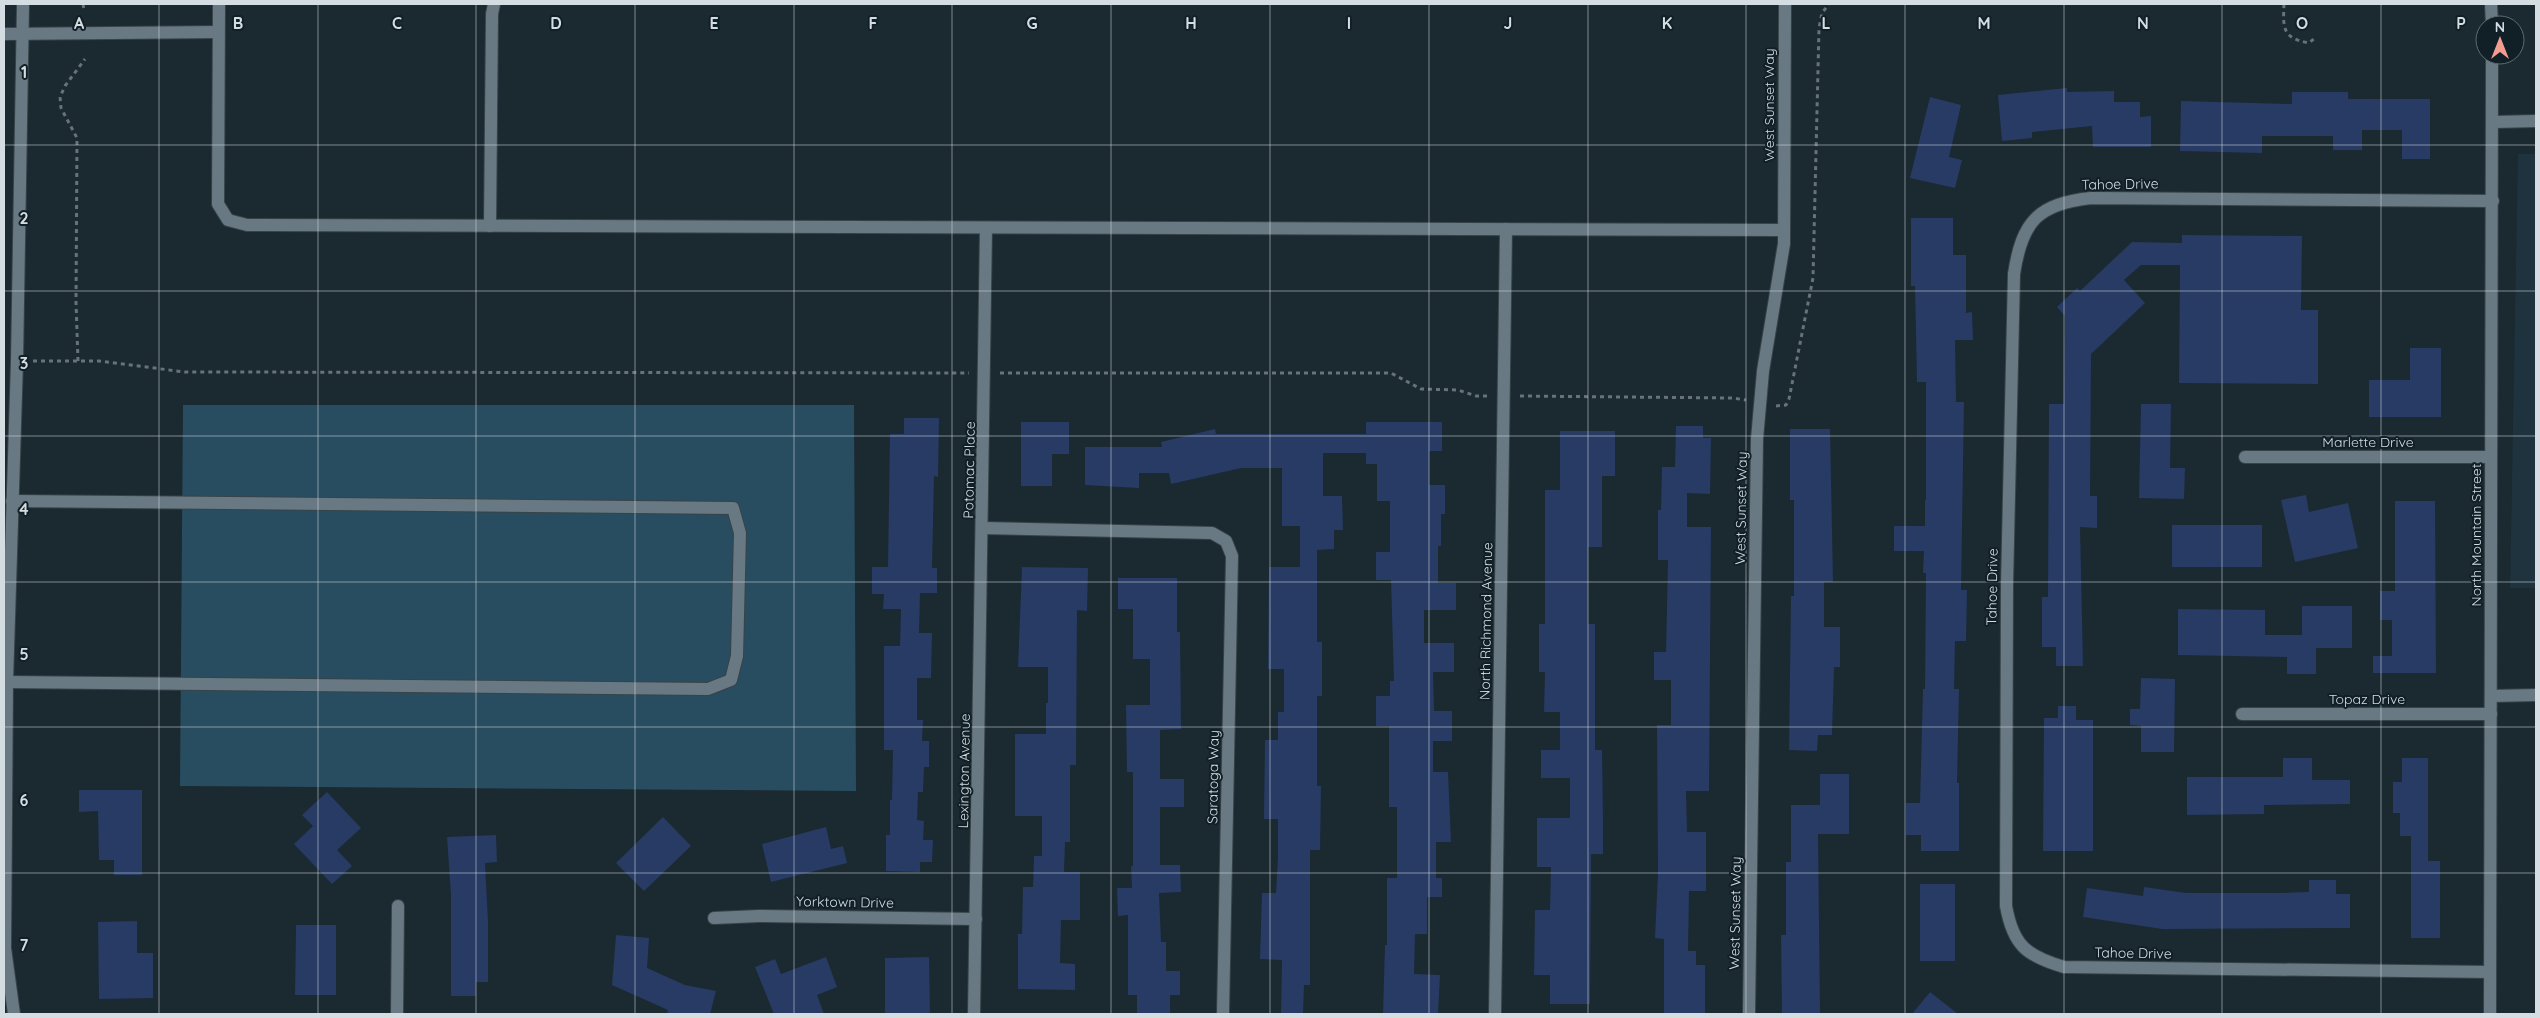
<svg xmlns="http://www.w3.org/2000/svg" width="2540" height="1018" viewBox="0 0 2540 1018" font-family="Quicksand,sans-serif">
<style>
.built{fill:#1e333e}
.green{fill:#294d60}
.building{fill:#273b64}
.lines{fill:none;stroke-linecap:round;stroke-linejoin:round}
.minor-casing{stroke:#374349;stroke-width:14}
.path{stroke:#677279;stroke-width:3;stroke-dasharray:4 4;stroke-linecap:butt}
.minor{stroke:#697983;stroke-width:12}
.grid{fill:none;stroke:#d4dde2;stroke-width:1;stroke-opacity:0.55}
.labels{text-anchor:middle;dominant-baseline:central;stroke-width:4;stroke-linejoin:round;paint-order:stroke}
.street-label{font-size:14px;fill:#d4dde2;stroke:#111f27}
.grid-label{font-size:16px;text-anchor:middle;font-weight:bold;fill:#d4dde2;stroke:#111f27;stroke-width:4;stroke-linejoin:round;paint-order:stroke}
</style>
<rect width="100%" height="100%" fill="#1b2931"/>
<path class="built" d="M2518 154H2536V588H2510Z"/>
<path class="green" d="M183 405H854L856 791 180 786Z"/>
<g class="building">
<path d="M2067 88V92L2114 91V102H2140V117L2151 116V147H2093L2092 126 2032 132V138L2002 141 1998 95Z"/>
<path d="M2292 92H2348V99H2430V159H2402V130H2362V150H2333V136H2262V153L2180 151 2181 101 2292 104Z"/>
<path d="M1930 97 1961 105 1949 157 1962 160 1955 188 1910 178Z"/>
<path d="M1911 218H1953V255H1966V313L1972 312 1973 340H1955L1956 402H1964L1961 590H1967L1966 641H1955L1954 689H1959L1957 783H1959V851H1921V835H1906V803H1920L1923 689H1925L1926 573H1923L1924 551H1894V526H1925V500H1926V382H1917L1915 286H1911Z"/>
<path d="M2182 235 2302 236 2301 310H2318V384L2179 383 2180 265H2141L2124 280 2145 303 2091 354 2090 496H2097V528L2080 527 2083 666H2056V647H2042V597H2048L2049 404H2064L2065 316 2057 307 2077 288 2080 291 2132 242 2182 243Z"/>
<path d="M2410 348H2441V417H2369V380H2410Z"/>
<path d="M2141 404H2171L2170 468H2185L2184 499 2139 498Z"/>
<path d="M904 418H939L938 477 934 476 932 568H937V593H920L919 633H932L931 678H917V720H923L922 741H929V767H924L923 792H918L917 820 924 821 923 840H933L932 862H920V872L886 871V835H890V800H892L893 750H884V646H900L901 609H883L884 594H872V567H888L890 434H904Z"/>
<path d="M1021 422H1069V454H1052V486H1021Z"/>
<path d="M1366 422H1442V451H1429V485H1445V514H1441V546H1438V583H1456V610H1424V643H1454V672H1433L1434 711H1452V741H1433V772H1448L1451 842H1436V878H1442V897H1427V934H1415L1414 974 1440 975 1438 1014H1383L1385 945H1387V878H1397V807H1389V726H1376V696H1390V681H1394L1391 580H1376V552H1390V501H1377V464H1366V453H1323V496H1342L1343 530H1334V549L1317 550V642H1322V696H1317V786H1321L1320 850H1310V985H1304L1303 1014H1281L1282 960 1260 959 1262 893H1276L1278 857V819H1264L1265 740H1278V712H1284V669H1268L1269 567H1300V526H1282V468H1241L1171 484 1169 473H1139V488L1085 485V447H1162L1161 442 1215 429 1216 434H1366Z"/>
<path d="M1676 426H1703V438H1711L1710 494 1687 493V527H1711L1709 791H1686L1687 832H1706V891H1689L1688 951H1696V965H1705V1014H1664V939L1655 938 1658 872 1657 725H1671V680H1654V652H1666L1668 560H1658V510H1661L1662 467H1675Z"/>
<path d="M1790 429H1830L1833 582H1824V627H1840V667H1834L1832 735H1818L1817 751 1789 750 1791 596H1794V500H1790Z"/>
<path d="M1560 431H1615V476H1602V547H1588V624H1595V750H1602L1603 818V854H1591L1590 1004H1550V975H1534L1535 910H1550L1551 867H1537V818H1570V778H1541V750H1560V712H1544L1545 672H1539V624H1545V490H1560Z"/>
<path d="M2306 495 2309 512 2348 503 2358 548 2295 562 2281 500Z"/>
<path d="M2395 501H2435L2436 673H2373V656H2392V620H2380V591H2395Z"/>
<rect x="2172" y="525" width="90" height="42"/>
<path d="M1022 567 1088 568 1087 611 1077 610 1076 765H1070V842H1065L1064 872H1080V920H1061L1060 963 1075 964V990L1018 989V934H1022L1023 887H1033L1034 856H1042V816H1015V734H1046V703H1048V667H1018Z"/>
<path d="M1118 578H1177V632H1180L1181 729 1160 730V779H1184V807H1160V865H1180L1181 892 1159 893 1161 942H1166V971H1180V995H1170V1014H1137V995H1128V915L1118 916 1117 888H1132L1131 866H1133V772H1127L1126 705H1150V659H1133V609H1118Z"/>
<path d="M2302 606H2352V648H2316V674H2287V657L2178 655V609L2265 610V635H2302Z"/>
<path d="M2141 678 2175 679 2174 752H2141V726L2130 725V709H2140Z"/>
<path d="M2058 706H2076V720H2093V851H2043L2044 718H2058Z"/>
<path d="M2283 758H2312V780H2350V804L2264 805V814L2187 815V777H2283Z"/>
<path d="M2402 758H2428V861H2440V938H2411V836H2400V813H2393V782H2402Z"/>
<path d="M1820 774H1849V834H1818L1820 1014H1782L1781 935H1786V862H1791V805H1820Z"/>
<path d="M79 790H142V875H114V860H99L98 811 79 812Z"/>
<path d="M327 792 361 828 337 850 352 866 332 884 294 844 313 826 302 815Z"/>
<path d="M663 817 691 846 644 891 616 863Z"/>
<path d="M826 827 831 849 843 846 847 863 771 882 762 844Z"/>
<path d="M496 835 497 862 485 863 488 922V982H476V996H451V895L447 837Z"/>
<path d="M2309 880H2336V894H2350V928L2162 929 2083 917 2087 888 2143 896 2144 887 2186 893H2280L2309 892Z"/>
<rect x="1920" y="884" width="35" height="77"/>
<path d="M137 921V953H153V998L99 999 98 922Z"/>
<path d="M296 925H336V995H295Z"/>
<path d="M616 935 649 938 647 968 685 985 716 991 710 1014H667L668 1010 612 985Z"/>
<path d="M826 957 837 987 817 995 824 1014H774L755 967 775 959 781 974Z"/>
<path d="M929 957 930 1014H885V958Z"/>
<path d="M1930 992 1958 1014H1912Z"/>
</g>
<g class="lines">
<g class="minor-casing">
<g id="minor">
<path d="M219 4 218 204 228 220 247 225 1784 230"/>
<path d="M2491 4 2492 25"/>
<path d="M4 34 218 32"/>
<path d="M2493 122 2536 121"/>
<path d="M490 226 492 14 494 4"/>
<path d="M2245 457H2491"/>
<path d="M983 528 1212 533 1226 541 1232 556 1223 1014"/>
<path d="M7 682 708 689 731 680 737 656 740 533 733 508 12 501"/>
<path d="M2491 696 2536 695"/>
<path d="M2242 714H2491"/>
<path d="M714 918 759 916 976 919"/>
<path d="M2490 972 2064 967C2026 956 2013 945 2006 906L2007 585 2014 274C2022 221 2038 204 2091 198L2493 201"/>
<path d="M14 1014 5 948 7 682 17 361 23 4"/>
<path d="M397 1014 398 906"/>
<path d="M974 1014 986 228"/>
<path d="M1495 1014 1506 229"/>
<path d="M1749 1014 1757 439 1763 371 1784 244 1785 4"/>
<path d="M2490 1014 2492 55"/>
</g>
</g>
<g class="path">
<path d="M83 4 84 10"/>
<path d="M2284 4C2283 28 2282 38 2309 43L2316 37"/>
<path d="M33 361H99L185 372 969 373"/>
<path d="M78 361 76 302 77 138 61 108 60 97 65 86 85 59"/>
<path d="M1000 373H1391L1421 389 1458 390 1476 396H1488"/>
<path d="M1520 396 1732 398 1746 400"/>
<path d="M1776 406 1786 405 1789 399 1813 278 1819 28 1822 13 1829 4"/>
</g>
<use href="#minor" class="minor"/>
</g>
<path class="grid" d="M159 4V1014M318 4V1014M476 4V1014M635 4V1014M794 4V1014M952 4V1014M1111 4V1014M1270 4V1014M1429 4V1014M1588 4V1014M1746 4V1014M1905 4V1014M2064 4V1014M2222 4V1014M2381 4V1014M4 145H2536M4 291H2536M4 436H2536M4 582H2536M4 727H2536M4 873H2536"/>
<g class="labels">
<g class="street-label">
<text transform="translate(1769 105) rotate(-90)">West Sunset Way</text>
<text transform="translate(2120 184) rotate(-1)">Tahoe Drive</text>
<text x="2368" y="442">Marlette Drive</text>
<text transform="translate(969 470) rotate(-89)">Potomac Place</text>
<text transform="translate(1741 508) rotate(-89)">West Sunset Way</text>
<text transform="translate(2476 535) rotate(-90)">North Mountain Street</text>
<text transform="translate(1992 587) rotate(-89)">Tahoe Drive</text>
<text transform="translate(1486 621) rotate(-89)">North Richmond Avenue</text>
<text x="2367" y="699">Topaz Drive</text>
<text transform="translate(964 771) rotate(-89)">Lexington Avenue</text>
<text transform="translate(1213 777) rotate(-89)">Saratoga Way</text>
<text transform="translate(845 902) rotate(1)">Yorktown Drive</text>
<text transform="translate(1735 913) rotate(-89)">West Sunset Way</text>
<text transform="translate(2133 953) rotate(1)">Tahoe Drive</text>
</g>
</g>
<g class="grid-label">
<text x="79" y="29">A</text>
<text x="238" y="29">B</text>
<text x="397" y="29">C</text>
<text x="556" y="29">D</text>
<text x="714" y="29">E</text>
<text x="873" y="29">F</text>
<text x="1032" y="29">G</text>
<text x="1191" y="29">H</text>
<text x="1349" y="29">I</text>
<text x="1508" y="29">J</text>
<text x="1667" y="29">K</text>
<text x="1826" y="29">L</text>
<text x="1984" y="29">M</text>
<text x="2143" y="29">N</text>
<text x="2302" y="29">O</text>
<text x="2461" y="29">P</text>
<text x="24" y="78">1</text>
<text x="24" y="224">2</text>
<text x="24" y="369">3</text>
<text x="24" y="515">4</text>
<text x="24" y="660">5</text>
<text x="24" y="806">6</text>
<text x="24" y="951">7</text>
</g>
<rect width="2540" height="1018" fill="none" stroke="#d4dde2" stroke-width="10"/>
<g transform="translate(2500 40)"><circle r="24" fill="#111f27" stroke="#5f6b72"/>
<path d="M0-4L9 19L0 12L-9 19Z" fill="#f59c91"/>
<text y="-8" font-size="14" font-weight="bold" text-anchor="middle" fill="#d4dde2">N</text>
</g>
</svg>
